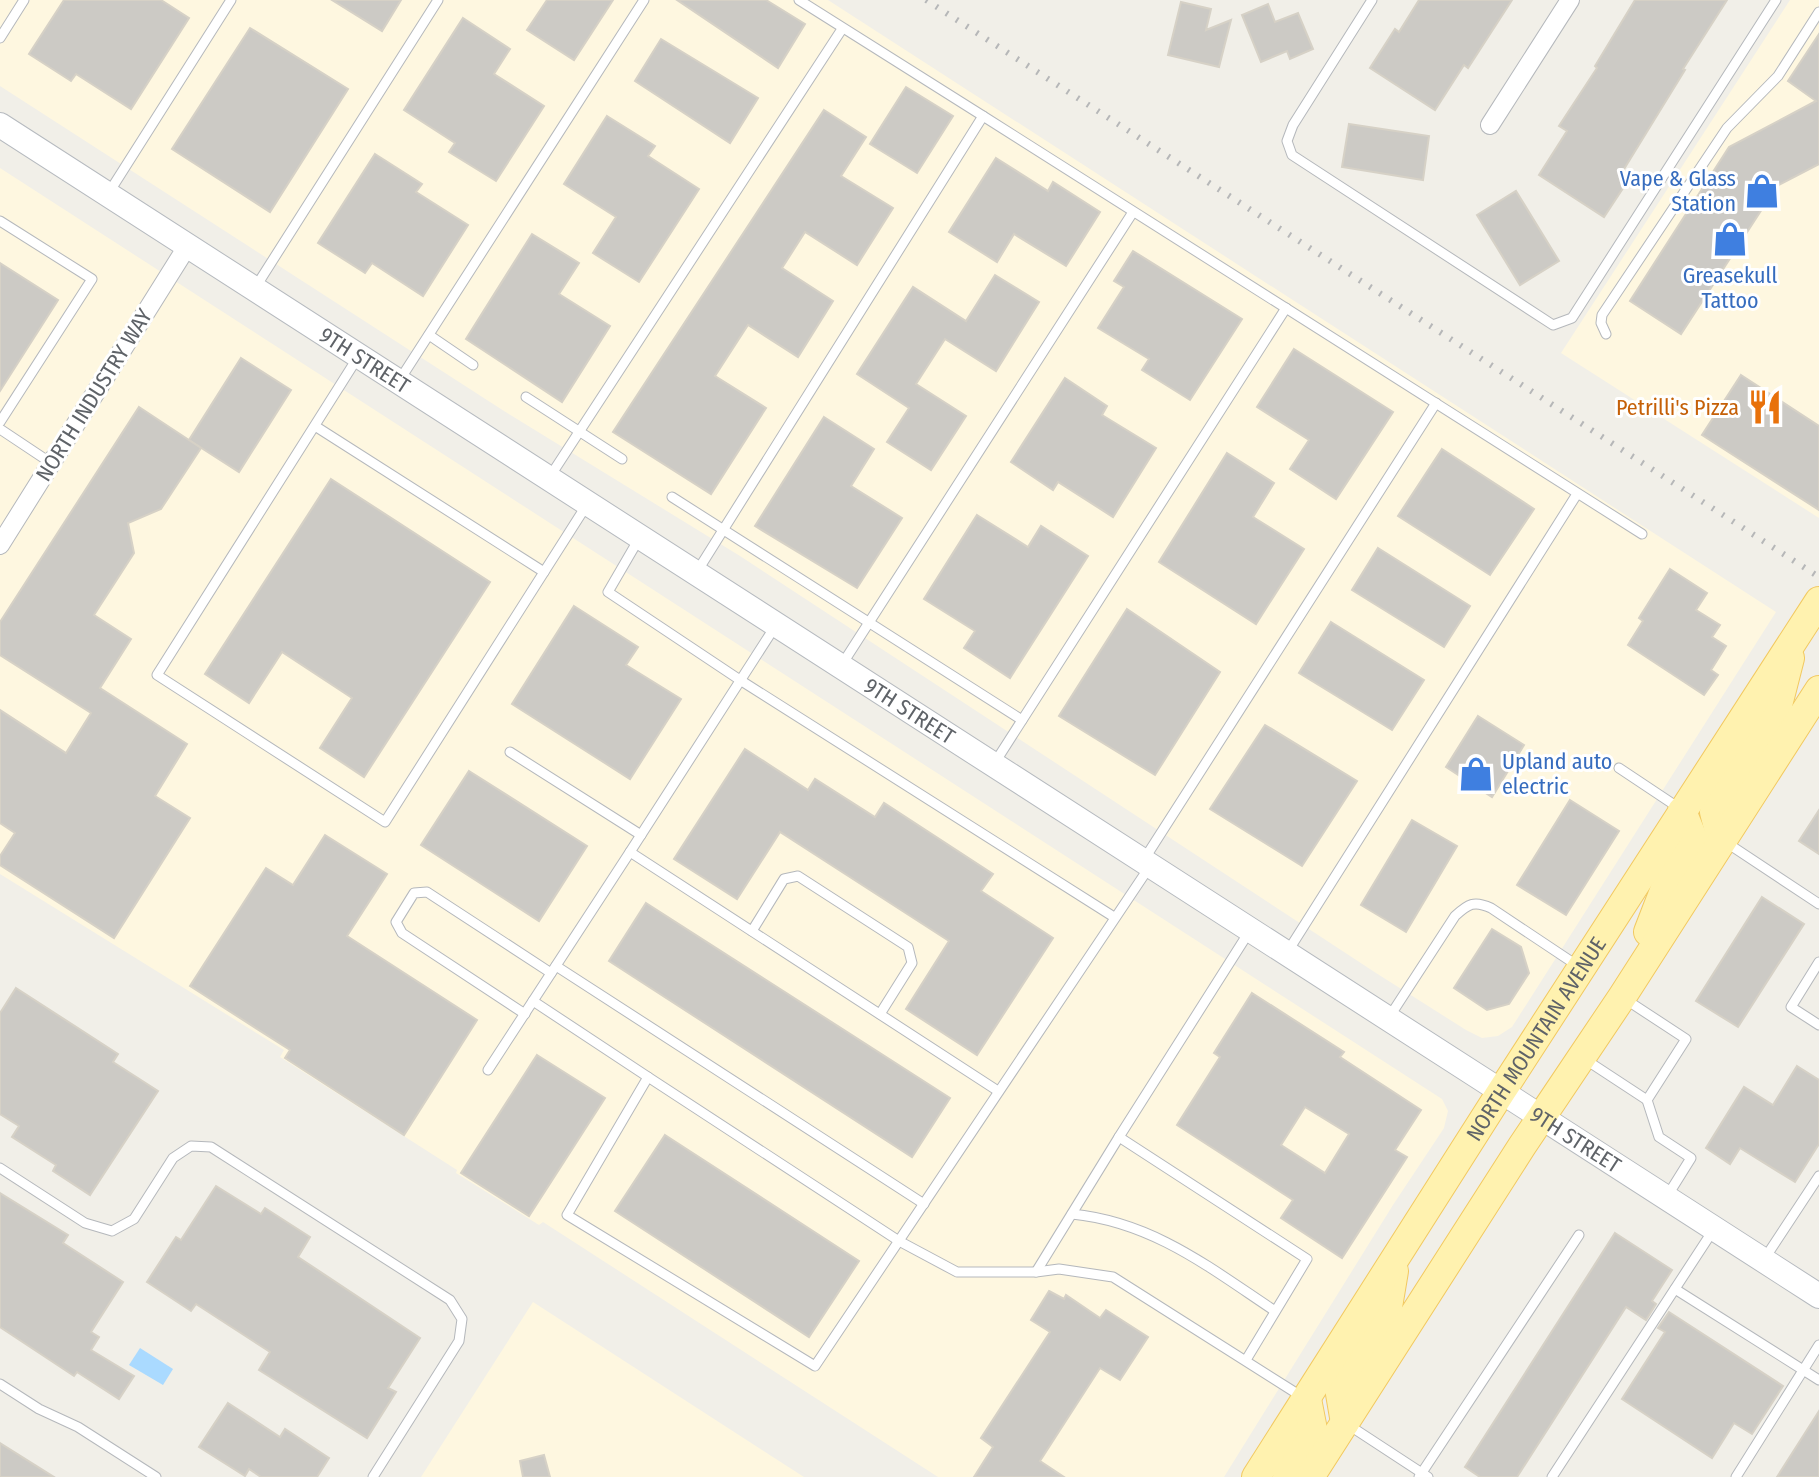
<svg xmlns="http://www.w3.org/2000/svg" width="1819" height="1477" viewBox="0 0 1819 1477" font-family="'Fira Sans Condensed',sans-serif">
<style>
.commercial{fill:#fef7e0}
.water{fill:#aadaff}
.building{fill:#cccac5;stroke:#d6d1c6;stroke-width:2;fill-rule:evenodd}
.lines{fill:none;stroke-linecap:round;stroke-linejoin:round}
.lane-casing{stroke:#b5b8bc;stroke-width:11}
.street-casing{stroke:#b5b8bc;stroke-width:20}
.secondary-casing{stroke:#b6babf;stroke-width:26}
.primary-casing{stroke:#f2c960;stroke-width:30}
.lane{stroke:#fff;stroke-width:9}
.street{stroke:#fff;stroke-width:18}
.secondary{stroke:#fff;stroke-width:24}
.primary{stroke:#fff2af;stroke-width:28}
.rail{stroke:#b6b7b8;stroke-width:6;stroke-dasharray:2 10;stroke-linecap:butt}
.labels{text-anchor:middle;dominant-baseline:central;stroke-width:6;stroke-linejoin:round;paint-order:stroke}
.shop-label{font-size:22px;fill:#366cbe;stroke:#fff;text-anchor:end}
.street-label{font-size:22px;fill:#5f6368;stroke:#fff}
.food-label{font-size:22px;fill:#c56008;stroke:#fff;text-anchor:end}
</style>
<rect width="100%" height="100%" fill="#f1efe8"/>
<g class="commercial">
<path d="M0 0H828L1776 612 1512 1027 1498 1036 1482 1038 1466 1030 1376 973 740 556 504 411 0 86Z"/>
<path d="M1790 0H1819V518L1561 353Z"/>
<path d="M0 168 1442 1099 1448 1111 1444 1128 1393 1205 1224 1477H938L543 1222 539 1225 456 1173 457 1170 280 1057 284 1050 0 874Z"/>
<path d="M533 1302 804 1477H421Z"/>
</g>
<path class="water" d="M140 1348 173 1369 163 1385 129 1365Z"/>
<g class="building">
<path d="M64 0H161L189 18 131 109 76 74 71 81 29 54Z"/>
<path d="M332 0H401L382 31Z"/>
<path d="M547 0H613L574 60 527 30Z"/>
<path d="M677 0H766L805 24 778 68Z"/>
<path d="M1419 0H1512L1468 68 1464 65 1435 110 1370 68 1395 29 1399 32Z"/>
<path d="M1635 0H1727L1683 69 1685 70 1621 174 1629 179 1604 217 1539 175 1567 131 1559 126 1597 68 1595 66Z"/>
<path d="M1181 2 1211 9 1206 30 1231 20 1219 67 1168 55Z"/>
<path d="M1268 4 1275 22 1298 13 1313 49 1290 59 1287 51 1261 62 1242 15Z"/>
<path d="M463 18 510 49 494 74 544 106 496 181 449 152 455 143 404 110Z"/>
<path d="M250 28 348 89 270 212 172 149Z"/>
<path d="M1819 34V164L1777 186 1681 334 1630 301 1729 147 1816 101 1788 81Z"/>
<path d="M661 39 758 98 730 143 635 81Z"/>
<path d="M906 87 953 116 917 173 870 144Z"/>
<path d="M824 110 866 137 841 176 893 208 857 265 805 232 782 268 833 301 798 357 748 325 715 376 766 408 711 494 613 432Z"/>
<path d="M607 116 655 146 648 156 699 189 639 282 593 253 616 217 564 184Z"/>
<path d="M1349 124 1429 136 1423 180 1342 167Z"/>
<path d="M375 154 422 184 416 192 468 225 423 296 372 263 365 273 318 243Z"/>
<path d="M996 158 1048 191 1053 182 1100 212 1066 266 1014 234 997 262 949 232Z"/>
<path d="M1516 191 1559 261 1520 285 1477 215Z"/>
<path d="M532 234 579 263 559 294 610 326 562 402 466 339Z"/>
<path d="M1133 251 1242 319 1190 400 1142 370 1149 359 1098 328 1124 287 1114 281Z"/>
<path d="M0 263 58 300 0 391Z"/>
<path d="M995 275 1039 302 996 371 945 339 916 384 966 416 931 470 887 442 909 408 857 374 913 287 966 321Z"/>
<path d="M1294 349 1393 412 1336 499 1290 469 1309 440 1257 407Z"/>
<path d="M241 358 291 390 239 472 189 440Z"/>
<path d="M1741 375 1819 426V510L1702 435Z"/>
<path d="M1065 378 1107 406 1102 415 1156 448 1113 517 1058 482 1053 490 1011 462Z"/>
<path d="M139 407 201 448 161 509 128 523 134 553 94 615 131 639 100 688 187 744 155 796 190 818 114 938 0 865V856L15 833 0 823V710L66 753 91 713 0 655V622Z"/>
<path d="M824 417 874 449 851 486 902 518 857 588 755 526Z"/>
<path d="M1442 449 1534 509 1490 575 1398 516Z"/>
<path d="M1227 453 1274 483 1253 517 1304 549 1256 624 1159 562Z"/>
<path d="M331 479 490 582 364 777 320 748 352 698 282 652 249 703 205 674Z"/>
<path d="M977 515 1028 547 1041 526 1088 556 1010 678 964 648 975 631 924 599Z"/>
<path d="M1378 548 1470 606 1444 647 1352 590Z"/>
<path d="M1670 569 1707 593 1696 610 1720 625 1712 637 1726 646 1711 670 1718 675 1704 695 1628 645 1643 621 1639 618Z"/>
<path d="M574 606 638 647 626 665 681 699 630 779 512 704Z"/>
<path d="M1127 609 1220 672 1155 775 1059 716Z"/>
<path d="M1331 622 1424 680 1392 730 1299 673Z"/>
<path d="M1478 716 1524 745 1492 797 1446 767Z"/>
<path d="M1265 725 1357 781 1302 866 1210 809Z"/>
<path d="M745 749 808 790 815 779 875 817 884 803 993 874 981 891 1053 938 977 1055 906 1009 949 941 780 832 737 899 674 859Z"/>
<path d="M469 771 587 846 539 921 421 845Z"/>
<path d="M1570 800 1619 831 1566 915 1517 885Z"/>
<path d="M1819 810V854L1799 841Z"/>
<path d="M1412 820 1457 846 1406 932 1361 905Z"/>
<path d="M325 835 387 874 347 936 477 1020 404 1135 285 1058 290 1050 190 986 266 868 293 885Z"/>
<path d="M1762 897 1804 924 1738 1027 1696 1001Z"/>
<path d="M646 903 950 1098 912 1157 609 961Z"/>
<path d="M1492 929 1521 947 1529 973 1509 1004 1487 1010 1454 988Z"/>
<path d="M16 988 118 1054 113 1062 158 1091 90 1195 53 1171 56 1165 12 1137 19 1126 0 1114V1013Z"/>
<path d="M1252 993 1344 1052 1340 1057 1421 1110 1395 1150 1407 1157 1342 1258 1281 1218 1293 1200 1177 1125 1220 1057 1214 1053ZM1305 1107 1349 1134 1325 1173 1281 1145Z"/>
<path d="M537 1055 605 1098 529 1216 461 1173Z"/>
<path d="M1797 1066 1819 1080V1144L1795 1182 1740 1148 1730 1164 1706 1148 1744 1087 1773 1105Z"/>
<path d="M665 1135 859 1261 809 1337 615 1211Z"/>
<path d="M216 1186 261 1214 265 1208 310 1237 298 1257 420 1338 388 1388 396 1392 367 1438 259 1370 270 1352 196 1304 191 1311 147 1282 176 1237 181 1240Z"/>
<path d="M0 1193 68 1235 63 1243 123 1282 91 1332 99 1337 91 1350 134 1376 119 1399 77 1372 74 1376 0 1327Z"/>
<path d="M1615 1233 1672 1270 1652 1301 1656 1304 1646 1320 1626 1307 1517 1477H1480L1465 1467Z"/>
<path d="M1049 1291 1064 1299 1066 1295 1100 1318 1106 1310 1148 1337 1120 1380 1100 1368 1040 1461 1064 1477H974L993 1447 981 1438 1050 1332 1031 1320Z"/>
<path d="M1669 1312 1783 1386 1752 1434 1734 1423 1712 1458 1622 1399 1665 1332 1658 1328Z"/>
<path d="M228 1403 280 1437 285 1429 329 1458 317 1477H261L249 1469 245 1476 199 1447Z"/>
<path d="M1819 1411V1477H1777Z"/>
<path d="M0 1443 54 1477H0Z"/>
<path d="M544 1455 550 1477H523L520 1461Z"/>
</g>
<g class="lines">
<g class="lane-casing">
<g id="lane">
<path d="M799 0 983 116"/>
<path d="M1372 0 1293 125 1287 141 1292 155 1553 325 1572 318 1776 0"/>
<path d="M0 38 24 0"/>
<path d="M108 194 231 0"/>
<path d="M0 221 92 279 0 422"/>
<path d="M255 288 438 0"/>
<path d="M1606 334 1601 323 1602 315 1727 128 1778 76 1819 12"/>
<path d="M429 335 473 365"/>
<path d="M358 357 157 675 385 822 586 506"/>
<path d="M399 381 644 0"/>
<path d="M526 397 622 459"/>
<path d="M315 426 544 572"/>
<path d="M0 429 51 463"/>
<path d="M549 478 842 29"/>
<path d="M672 497 1022 720"/>
<path d="M640 537 608 592 740 680 1114 917"/>
<path d="M698 570 983 116 1642 534"/>
<path d="M776 625 630 852 998 1091"/>
<path d="M841 666 1133 212"/>
<path d="M510 752 641 835"/>
<path d="M994 764 1286 308"/>
<path d="M1619 768 1679 808"/>
<path d="M1724 841 1819 904"/>
<path d="M1145 858 1436 403"/>
<path d="M752 931 784 879 798 876 908 947 912 963 880 1014"/>
<path d="M1288 951 1577 494"/>
<path d="M1819 962 1791 1007 1819 1025"/>
<path d="M556 966 924 1204"/>
<path d="M533 1001 648 1077 567 1215 815 1366 1150 866"/>
<path d="M525 1014 402 933 396 922 414 893 427 892 551 973"/>
<path d="M1388 1019 1455 916C1468 904 1474 900 1491 908L1578 966"/>
<path d="M1583 1058 1647 1100 1686 1039 1625 999"/>
<path d="M488 1070 630 852"/>
<path d="M648 1077 899 1241 957 1272H1036L1059 1269 1113 1277 1304 1398"/>
<path d="M1647 1100 1659 1137 1691 1158 1666 1198"/>
<path d="M0 1168 85 1223 112 1231 134 1219 173 1158 191 1146 211 1147 450 1300 462 1319 459 1341 373 1477"/>
<path d="M1072 1214C1153 1222 1210 1268 1275 1311"/>
<path d="M1765 1258 1819 1176"/>
<path d="M1036 1272 1119 1137"/>
<path d="M1675 1289 1819 1380"/>
<path d="M1246 1360 1307 1259 1119 1137 1249 932"/>
<path d="M0 1384 39 1409 78 1427 156 1477"/>
<path d="M1347 1424 1428 1477"/>
<path d="M1419 1477 1579 1235"/>
<path d="M1552 1477 1714 1229"/>
<path d="M1736 1477 1819 1345"/>
</g>
</g>
<g class="street-casing">
<g id="street">
<path d="M1490 125 1570 0"/>
<path d="M0 545 188 245"/>
</g>
</g>
<g class="secondary-casing">
<g id="secondary">
<path id="s1" d="M0 125 1819 1296"/>
</g>
</g>
<g class="primary-casing">
<g id="primary">
<path d="M1721 839 1714 812 1715 807 1777 709 1790 658"/>
<path d="M1648 932 1665 888 1695 843 1682 811"/>
<path d="M1345 1423 1339 1388 1387 1313 1394 1271"/>
<path id="s2" d="M1256 1477 1501 1092 1819 601"/>
<path d="M1287 1477 1314 1435 1307 1399"/>
<path d="M1310 1477 1522 1146 1622 997 1819 690"/>
</g>
</g>
<use href="#lane" class="lane"/>
<use href="#street" class="street"/>
<use href="#secondary" class="secondary"/>
<use href="#primary" class="primary"/>
<path class="rail" d="M926 0 1819 577"/>
</g>
<defs>
<g id="shop-bare" transform="scale(2.76)"><path d="M-5-2.5h2.3a2.7 3.5 0 0 1 5.4 0H5L5.5 6h-11ZM-1.5-2.5h3a1.5 2.3 0 0 0-3 0Z" fill="#3f7fe0" stroke="#fff" stroke-width="2.5" paint-order="stroke"/></g>
<g id="restaurant-bare" transform="scale(2.76)"><path d="M-5-6h1v4h1v-4h1v4h1v-4h1v5L-1.5 .5V6h-2V.5L-5-1ZM5-6V6H3V1.5H1.5Q1.5-4 5-6Z" fill="#e8710a" stroke="#fff" stroke-width="2.5" paint-order="stroke"/></g>
</defs>
<g fill-rule="evenodd">
<use href="#shop-bare" x="1762" y="191"/>
<use href="#shop-bare" x="1730" y="239"/>
<use href="#restaurant-bare" x="1765" y="407"/>
<use href="#shop-bare" x="1476" y="774"/>
</g>
<g class="labels">
<g class="shop-label">
<text x="1736" y="178">Vape &amp; Glass<tspan x="1736" dy="25">Station</tspan></text>
<text x="1730" y="275" text-anchor="middle">Greasekull<tspan x="1730" dy="25">Tattoo</tspan></text>
<text x="1502" y="761" text-anchor="start">Upland auto<tspan x="1502" dy="25">electric</tspan></text>
</g>
<g class="street-label">
<text stroke="none"><textPath href="#s1" startOffset="434">9TH STREET</textPath></text>
<text transform="translate(94 395) rotate(-58)">NORTH INDUSTRY WAY</text>
<text stroke="none"><textPath href="#s1" startOffset="1082">9TH STREET</textPath></text>
<text stroke="none"><textPath href="#s2" startOffset="520">NORTH MOUNTAIN AVENUE</textPath></text>
<text stroke="none"><textPath href="#s1" startOffset="1874">9TH STREET</textPath></text>
</g>
<g class="food-label">
<text x="1739" y="407">Petrilli's Pizza</text>
</g>
</g>
</svg>
